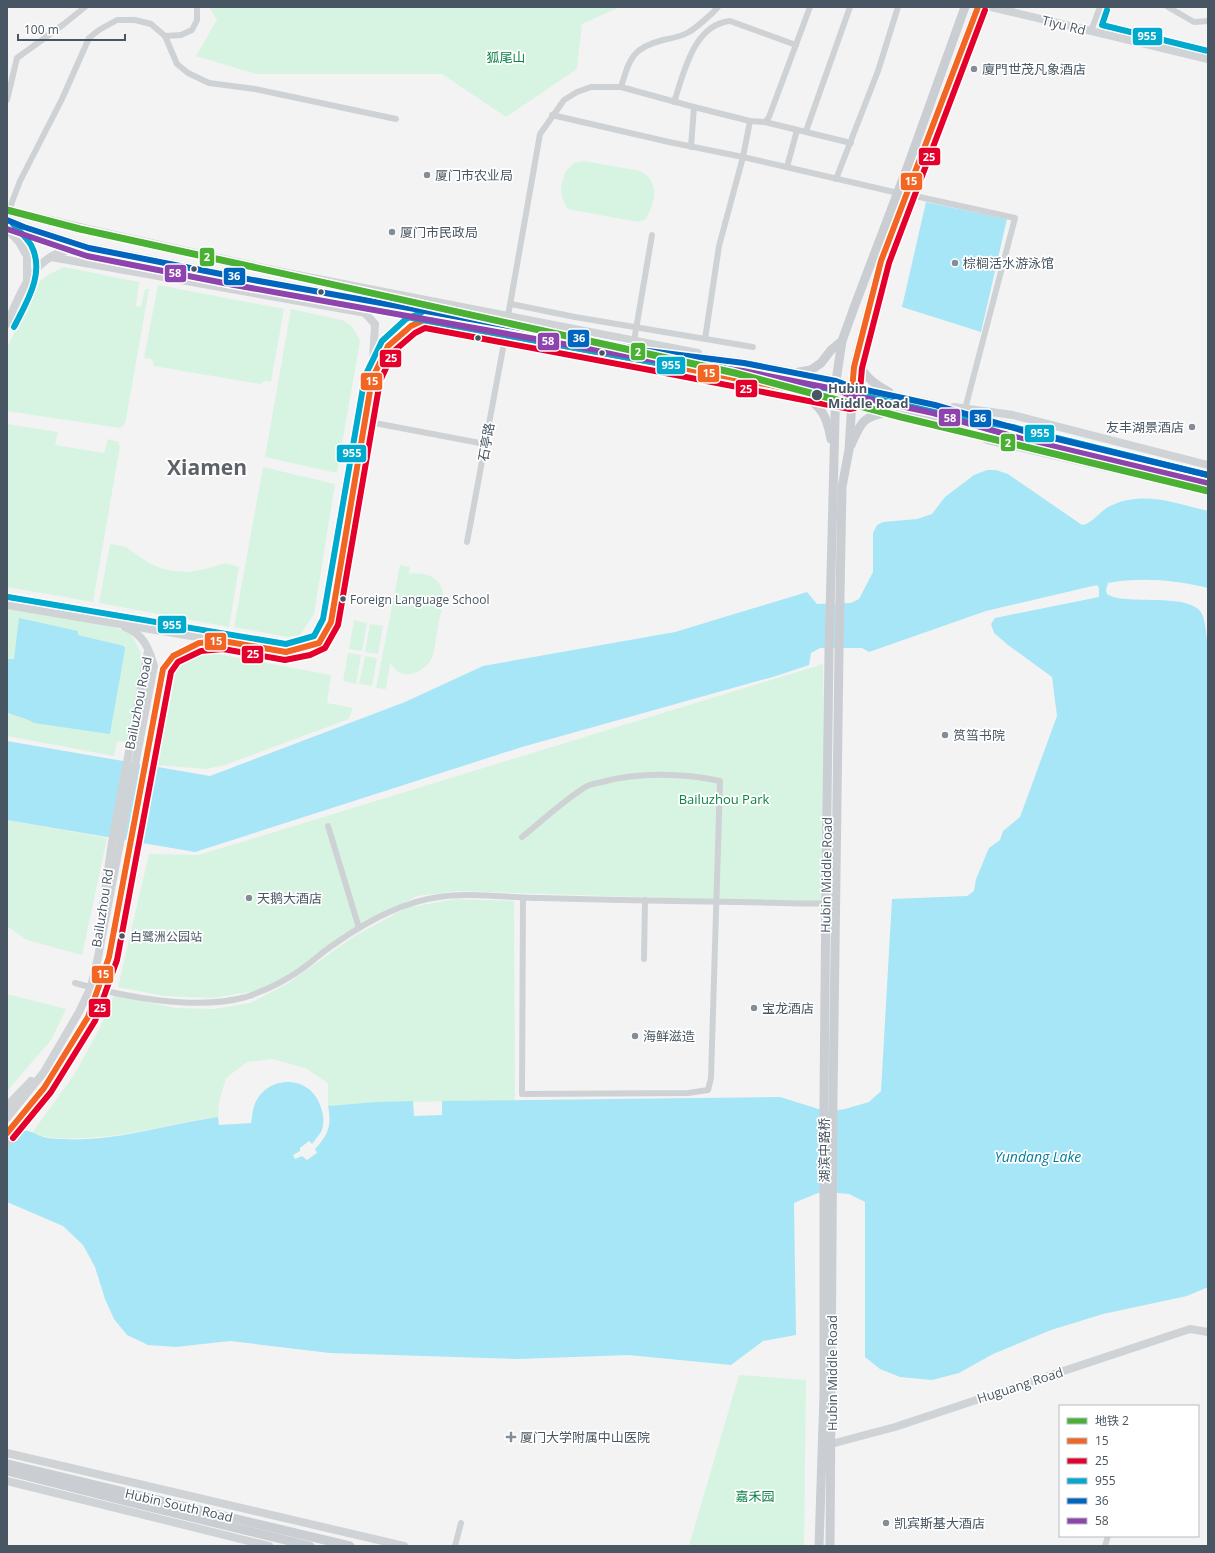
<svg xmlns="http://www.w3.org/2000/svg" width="1215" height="1553" viewBox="0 0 1215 1553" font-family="'Open Sans','Noto Sans SC',sans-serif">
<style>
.green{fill:#d6f4e1}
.water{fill:#a7e6f6}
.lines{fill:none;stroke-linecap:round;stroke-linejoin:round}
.street{stroke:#cfd2d4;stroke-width:6}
.secondary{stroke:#cfd3d6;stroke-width:8}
.primary{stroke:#caced2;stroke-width:9}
.bus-1-casing{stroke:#fff;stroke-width:9}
.bus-2-casing{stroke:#fff;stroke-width:9}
.bus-3-casing{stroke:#fff;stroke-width:9}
.bus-4-casing{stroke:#fff;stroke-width:9}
.bus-5-casing{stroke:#fff;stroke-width:9}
.bus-1{stroke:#f26522;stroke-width:6}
.bus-2{stroke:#e4002b;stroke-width:6}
.bus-3{stroke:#00a9ce;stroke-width:6}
.bus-4{stroke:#0065bd;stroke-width:6}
.bus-5{stroke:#8e44ad;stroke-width:6}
.metro-1-casing{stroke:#fff;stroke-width:10}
.metro-1{stroke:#4bb134;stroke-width:7}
.poi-dot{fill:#848d95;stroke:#fff;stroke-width:1.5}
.bus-dot{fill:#475662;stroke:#fff;stroke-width:1.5}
.labels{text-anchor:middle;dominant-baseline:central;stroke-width:3.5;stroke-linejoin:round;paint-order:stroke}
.bus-label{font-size:12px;fill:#475662;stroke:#fff;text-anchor:start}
.street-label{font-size:13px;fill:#475662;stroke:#fff}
.park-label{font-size:13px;fill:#0c8246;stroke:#fff}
.poi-label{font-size:13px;fill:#475662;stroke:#fff;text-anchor:start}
.stop-label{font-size:13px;font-weight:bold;fill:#475662;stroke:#fff;text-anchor:start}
.water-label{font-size:14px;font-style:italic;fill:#037c9b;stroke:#fff}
.town-label{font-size:21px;font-weight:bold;fill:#5d6268;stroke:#fff}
.line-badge{stroke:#fff;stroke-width:1.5}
.badge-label{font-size:11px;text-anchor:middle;font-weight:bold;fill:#fff}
</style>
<rect width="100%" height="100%" fill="#f4f3f3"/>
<g class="green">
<path d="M209 7H620L582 24 577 69 506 117 442 74H256L196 56 217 20Z"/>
<path d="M584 161 641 171C661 184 655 203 645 220L638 222 567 209 562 197 561 186 566 171 574 163Z"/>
<path d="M64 267 139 282 136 306 141 307 145 289H149L125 424 120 428 7 411V348L39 282 48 275Z"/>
<path d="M158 285 284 309 271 382 264 381 261 384 154 366 152 359 144 358Z"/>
<path d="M291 309 342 320 352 326 360 341 337 473 265 457Z"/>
<path d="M7 424 58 432 55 445 104 453 108 439 118 442 120 446 93 602 7 587Z"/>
<path d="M263 467 335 484 314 614 300 635 288 637 234 627Z"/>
<path d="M110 544 126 547 147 562 160 568 173 571 188 572 201 570 226 563 239 567 229 627 99 603Z"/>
<path d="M400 565 410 567 409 574C424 572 440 576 443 593 444 602 441 613 439 621 437 633 435 644 433 656 428 668 410 681 396 670 394 668 392 665 390 663L386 689 376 688Z"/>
<path d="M7 609 107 625 128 632 134 639 143 658 127 742 117 741 114 756 7 736Z"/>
<path d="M354 620 367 623 362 651 349 649Z"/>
<path d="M370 624 383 626 378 654 365 652Z"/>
<path d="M201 651 331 675 327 703 353 708 349 719 225 765 206 769 156 765 175 666 186 655Z"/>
<path d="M348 653 361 655 356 684 343 681Z"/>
<path d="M365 656 377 658 372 686 359 684Z"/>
<path d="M823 664 826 903 458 891 417 896 367 924 344 933 299 971 263 990 212 998 164 996 118 987 149 854 199 855Z"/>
<path d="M7 820 107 838 82 955 27 940 7 926Z"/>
<path d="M455 899 514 901 515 1101 375 1102 328 1106V1083L307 1069 273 1059 247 1062 226 1078 219 1102 218 1117C172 1123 128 1137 81 1138 62 1139 50 1139 32 1133L74 1075 100 1028 114 995 175 1008 214 1009 250 1003 287 984 353 937 406 908Z"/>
<path d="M7 994 66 1009 51 1040 7 1091Z"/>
<path d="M739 1375 806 1380 804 1546H689Z"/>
</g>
<g class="water">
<path d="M926 202 1007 219 981 332 902 307Z"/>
<path d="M987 470H996L1008 474 1082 525C1092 524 1101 510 1110 506 1142 490 1176 503 1208 511V588C1174 580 1142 577 1108 583L1106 590 1107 594C1124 606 1187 592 1201 612 1205 619 1206 631 1207 640L1208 1287 1187 1296 1103 1314 1051 1330 993 1354 959 1373 932 1380 900 1377 880 1369 865 1357V1202L849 1194 826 1192 818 1193 794 1203 796 1335 763 1341 731 1365 628 1355 518 1359 330 1353 230 1341 176 1347 148 1345 127 1335 114 1319 105 1299 95 1267 83 1245 63 1226 7 1202V1126C14 1129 21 1129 28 1131 35 1133 41 1137 48 1138 106 1145 162 1125 218 1117L219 1125 251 1123C252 1119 252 1114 253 1110 261 1074 313 1071 322 1111 324 1117 324 1126 321 1132 318 1136 315 1140 312 1144L309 1141 300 1148V1151L293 1155 295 1159 302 1156 307 1160 317 1153 315 1149C328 1135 332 1126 328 1106L375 1102 413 1101 414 1116 442 1115V1101L780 1097 822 1110 833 1111 845 1109 869 1102 881 1091 892 899 967 896 974 891 976 879 989 848 1000 840 1003 831 1020 817 1057 716 1052 677 1008 645 994 633 991 624 995 618 1099 597V588L1097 585 986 611 869 652 862 648H820L811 653 809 665 776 676 522 747 195 852 7 820V741L210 776 405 702 483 666 675 632 807 592 817 604 851 603 859 599 873 572V533L877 525 883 522 917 519 932 514 945 497 974 475Z"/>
<path d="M19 618 78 631V635L124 646 125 649 110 734 34 723C25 717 16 717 7 712V659H14Z"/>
</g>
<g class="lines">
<g class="street">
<path d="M1168 7 1194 22 1208 21"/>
<path d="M1091 31 1100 7"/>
<path d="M165 36 181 35 192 30 197 20V7"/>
<path d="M621 87C630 58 632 48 663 40 671 38 680 37 687 33 694 30 713 13 718 7"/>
<path d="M7 100 17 58 64 24 85 7"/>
<path d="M674 102C684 73 693 25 730 21L796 45"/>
<path d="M694 107 750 121 765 122 851 143"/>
<path d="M552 115 669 142 743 157 898 193"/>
<path d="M765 122 769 117 810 7"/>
<path d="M806 131 850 7"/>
<path d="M787 167 797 130"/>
<path d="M836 179 878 71 898 7"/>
<path d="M906 194 1015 218 965 409"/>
<path d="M10 211 12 202 20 181 62 99 89 38 99 30 117 20H135L151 24 165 36 177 64 188 73 209 83 255 89 396 119"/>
<path d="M511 304 575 317 753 347"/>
<path d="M508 316 540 134 564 100 577 92 591 87H621L694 107 691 147"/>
<path d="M705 339 719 246 743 157 750 121"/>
<path d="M634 341 652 235"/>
<path d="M364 421 485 444"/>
<path d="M467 542 504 343"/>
<path d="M328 826 359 928"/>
<path d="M522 837C543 820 564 800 587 786 591 784 597 783 602 782 638 772 684 773 720 781L711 1078 708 1090 688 1093 522 1094 523 898"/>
<path d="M644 959 645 900"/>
<path d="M75 983C124 997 196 1011 246 997 264 991 283 982 299 971 311 963 321 953 333 945 364 923 401 902 439 897 470 892 510 898 542 898 607 900 673 901 738 902 768 902 799 905 828 903"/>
<path d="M455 1546 461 1523"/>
<path d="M1105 1546 1108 1536"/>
</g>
<g class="secondary">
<path d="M991 7 1208 59"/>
<path d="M7 210 101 232 287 273 698 353"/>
<path d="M7 229 19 242 27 256V279"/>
<path d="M51 257 366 313"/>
<path d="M7 324C20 294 32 258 68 250 74 249 81 249 87 248"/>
<path d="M411 326 680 375 693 370"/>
<path d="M374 375 388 346 415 324"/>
<path d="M954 407 1013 415 1208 465"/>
<path d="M966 429 987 440 1208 491"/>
<path d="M7 605 286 652 308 647 319 643 331 622 372 379 375 324 351 298"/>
<path d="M149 771 172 659"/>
<path d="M103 905 112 842 148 651"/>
<path d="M123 912 137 837"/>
<path d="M7 1106 31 1081"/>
<path d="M7 1118 44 1072 79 1012 91 987 98 957 154 666C149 648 143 634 125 627"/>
<path d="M7 1133 44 1088 88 1017 109 957 163 669 173 656 199 643 212 642"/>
<path d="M7 1143 50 1092 93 1024 106 990 111 965"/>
<path d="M831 1444 895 1427 1190 1329 1208 1332"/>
<path d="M7 1453 404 1546"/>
<path d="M7 1481 269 1546"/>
</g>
<g class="primary">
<path d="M7 220 24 227 89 248 231 276 648 351 744 363 836 381 852 387 935 405 1024 431 1208 475"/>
<path d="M424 320 578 347 693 370 778 388 851 401 962 427 1011 435 1208 483"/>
<path d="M858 357C860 374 874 384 889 392"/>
<path d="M799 372 811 370 821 363 831 350 842 341"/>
<path d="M802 395C822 406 827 417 831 439"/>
<path d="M851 445C861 422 863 416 889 412"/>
<path d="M7 1464 350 1546"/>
<path d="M7 1471 129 1502 310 1546"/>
<path d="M819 1546 824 1394V1099L826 883 829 651 836 381 842 341 855 305 907 168 965 7"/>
<path d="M830 1546 833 1098 839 651 842 487 849 450 854 367 881 261 978 7"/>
</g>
<g class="bus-1-casing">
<path id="bus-1" d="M7 1133 44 1088 88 1017 109 957 163 669 173 656 199 643 223 641 286 652 319 643 331 622 372 379 388 346 411 326 424 320 657 363 851 401 854 367 881 261 978 7"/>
</g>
<g class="bus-2-casing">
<path id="bus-2" d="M13 1138 51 1092 95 1021 117 960 171 672 178 662 201 651 223 649 285 660 310 655 325 648 338 625 380 381 394 351 415 333 425 328 655 371 829 405 850 409 855 408 859 402 862 368 889 263 985 10"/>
</g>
<g class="bus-3-casing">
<g id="bus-3">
<path d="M1107 10 1102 25 1208 51"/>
<path d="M13 224C19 231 26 237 31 245 46 273 26 303 14 327"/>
<path d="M412 318 679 367 694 362 780 380 852 393 964 419 1013 427 1208 475"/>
<path d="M8 597 286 644 314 636 323 619 365 376 382 341 406 319 421 313"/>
</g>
</g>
<g class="bus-4-casing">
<path id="bus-4" d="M7 220 24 227 89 248 231 276 648 351 744 363 836 381 852 387 935 405 1024 431 1208 475"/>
</g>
<g class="bus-5-casing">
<path id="bus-5" d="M7 229 87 256 229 284 647 359 743 371 834 389 850 395 933 413 1022 439 1206 483"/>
</g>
<use href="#bus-1" class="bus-1"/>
<use href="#bus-2" class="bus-2"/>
<use href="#bus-3" class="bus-3"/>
<use href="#bus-4" class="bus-4"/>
<use href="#bus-5" class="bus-5"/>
<g class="metro-1-casing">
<path id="metro-1" d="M7 210 80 229 735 373 901 417 1208 491"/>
</g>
<use href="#metro-1" class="metro-1"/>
</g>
<g class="poi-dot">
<circle cx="974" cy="69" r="4"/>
<circle cx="427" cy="175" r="4"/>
<circle cx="392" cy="232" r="4"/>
<circle cx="955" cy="263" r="4"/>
<circle cx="1192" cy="427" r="4"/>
<circle cx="945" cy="735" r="4"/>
<circle cx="249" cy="898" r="4"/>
<circle cx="754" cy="1008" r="4"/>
<circle cx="635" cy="1036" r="4"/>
<path d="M509 1431h4v4h4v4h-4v4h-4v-4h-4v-4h4z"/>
<circle cx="886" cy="1523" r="4"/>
</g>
<g class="bus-dot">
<circle cx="194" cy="269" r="3.5"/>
<circle cx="321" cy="292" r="3.5"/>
<circle cx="478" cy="338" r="3.5"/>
<circle cx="602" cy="353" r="3.5"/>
<circle cx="817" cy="395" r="6"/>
<circle cx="343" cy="599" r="3.5"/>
<circle cx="122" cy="936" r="3.5"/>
</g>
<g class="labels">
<g class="bus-label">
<text x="350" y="599">Foreign Language School</text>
<text x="130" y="936">白鹭洲公园站</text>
</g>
<g class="street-label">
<text transform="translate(1064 25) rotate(14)">Tiyu Rd</text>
<text transform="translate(486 442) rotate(-80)">石亭路</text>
<text transform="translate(138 703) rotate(-79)">Bailuzhou Road</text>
<text transform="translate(826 875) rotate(-89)">Hubin Middle Road</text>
<text transform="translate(102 908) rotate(-81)">Bailuzhou Rd</text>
<text transform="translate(824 1150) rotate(-90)">湖滨中路桥</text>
<text transform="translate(832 1373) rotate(-90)">Hubin Middle Road</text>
<text transform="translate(1020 1385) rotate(-18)">Huguang Road</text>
<text transform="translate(179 1505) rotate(13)">Hubin South Road</text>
</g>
<g class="park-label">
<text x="506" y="57">狐尾山</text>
<text x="724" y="799">Bailuzhou Park</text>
<text x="755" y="1496">嘉禾园</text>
</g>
<g class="poi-label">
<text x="982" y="69">廈門世茂凡象酒店</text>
<text x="435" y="175">厦门市农业局</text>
<text x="400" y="232">厦门市民政局</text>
<text x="963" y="263">棕榈活水游泳馆</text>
<text x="1184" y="427" text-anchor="end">友丰湖景酒店</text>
<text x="953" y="735">筼筜书院</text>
<text x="257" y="898">天鹅大酒店</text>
<text x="762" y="1008">宝龙酒店</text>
<text x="643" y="1036">海鲜滋造</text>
<text x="520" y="1437">厦门大学附属中山医院</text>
<text x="894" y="1523">凯宾斯基大酒店</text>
</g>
<g class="stop-label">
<text x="828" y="388">Hubin<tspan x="828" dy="15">Middle Road</tspan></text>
</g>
<g class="water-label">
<text x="1038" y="1156">Yundang Lake</text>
</g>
<g class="town-label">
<text x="207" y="467">Xiamen</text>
</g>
</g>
<g class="line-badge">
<rect x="1132" y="27" width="31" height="19" rx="4" fill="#00a9ce"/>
<rect x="918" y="147" width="23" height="19" rx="4" fill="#e4002b"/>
<rect x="900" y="172" width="23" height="19" rx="4" fill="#f26522"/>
<rect x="199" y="247" width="16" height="20" rx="4" fill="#4bb134"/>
<rect x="164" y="264" width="23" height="19" rx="4" fill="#8e44ad"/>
<rect x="223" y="267" width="23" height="19" rx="4" fill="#0065bd"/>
<rect x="567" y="329" width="23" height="19" rx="4" fill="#0065bd"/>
<rect x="537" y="332" width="23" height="19" rx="4" fill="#8e44ad"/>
<rect x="630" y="342" width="16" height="19" rx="4" fill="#4bb134"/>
<rect x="379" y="349" width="23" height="19" rx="4" fill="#e4002b"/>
<rect x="656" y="356" width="30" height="19" rx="4" fill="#00a9ce"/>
<rect x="697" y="364" width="23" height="19" rx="4" fill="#f26522"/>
<rect x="360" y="372" width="23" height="19" rx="4" fill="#f26522"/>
<rect x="735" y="379" width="23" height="19" rx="4" fill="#e4002b"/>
<rect x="938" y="408" width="23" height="19" rx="4" fill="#8e44ad"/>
<rect x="969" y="409" width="23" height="19" rx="4" fill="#0065bd"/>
<rect x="1024" y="424" width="31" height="19" rx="4" fill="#00a9ce"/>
<rect x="1000" y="433" width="16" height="19" rx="4" fill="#4bb134"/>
<rect x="336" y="444" width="31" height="19" rx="4" fill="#00a9ce"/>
<rect x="157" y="615" width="30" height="19" rx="4" fill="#00a9ce"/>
<rect x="204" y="632" width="23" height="19" rx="4" fill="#f26522"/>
<rect x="241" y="645" width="23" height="19" rx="4" fill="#e4002b"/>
<rect x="91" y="965" width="23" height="19" rx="4" fill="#f26522"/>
<rect x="88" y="998" width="23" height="20" rx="4" fill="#e4002b"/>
</g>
<g class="badge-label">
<text x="1147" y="40">955</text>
<text x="929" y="161">25</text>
<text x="911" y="185">15</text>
<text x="207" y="261">2</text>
<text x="175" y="277">58</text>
<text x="234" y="280">36</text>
<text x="579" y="342">36</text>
<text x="548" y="345">58</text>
<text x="638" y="356">2</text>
<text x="391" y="362">25</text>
<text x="671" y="369">955</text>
<text x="709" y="377">15</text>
<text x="372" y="385">15</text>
<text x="746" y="393">25</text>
<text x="950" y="422">58</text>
<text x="980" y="422">36</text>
<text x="1040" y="437">955</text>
<text x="1008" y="447">2</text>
<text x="352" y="457">955</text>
<text x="172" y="629">955</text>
<text x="216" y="645">15</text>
<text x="253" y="658">25</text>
<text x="103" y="978">15</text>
<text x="100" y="1012">25</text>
</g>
<rect width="1215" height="1553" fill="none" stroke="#475662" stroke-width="16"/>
<rect x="1059" y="1405" width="140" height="132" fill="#ffffff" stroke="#b5bbc0"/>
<rect x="1067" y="1418" width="20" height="6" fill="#4bb134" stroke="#b5bbc0"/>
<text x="1095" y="1425" font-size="12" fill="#475662">地铁 2</text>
<rect x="1067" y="1438" width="20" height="6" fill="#f26522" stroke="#b5bbc0"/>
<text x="1095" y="1445" font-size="12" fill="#475662">15</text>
<rect x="1067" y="1458" width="20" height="6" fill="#e4002b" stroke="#b5bbc0"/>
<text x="1095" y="1465" font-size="12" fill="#475662">25</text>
<rect x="1067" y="1478" width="20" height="6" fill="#00a9ce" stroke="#b5bbc0"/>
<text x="1095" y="1485" font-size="12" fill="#475662">955</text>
<rect x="1067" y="1498" width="20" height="6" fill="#0065bd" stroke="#b5bbc0"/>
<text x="1095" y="1505" font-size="12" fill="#475662">36</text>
<rect x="1067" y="1518" width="20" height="6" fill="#8e44ad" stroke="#b5bbc0"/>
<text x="1095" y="1525" font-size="12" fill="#475662">58</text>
<path d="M18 34v6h107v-6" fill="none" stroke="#475662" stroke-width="2"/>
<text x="24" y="34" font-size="12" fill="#475662" stroke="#ffffff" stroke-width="3" paint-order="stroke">100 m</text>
</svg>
